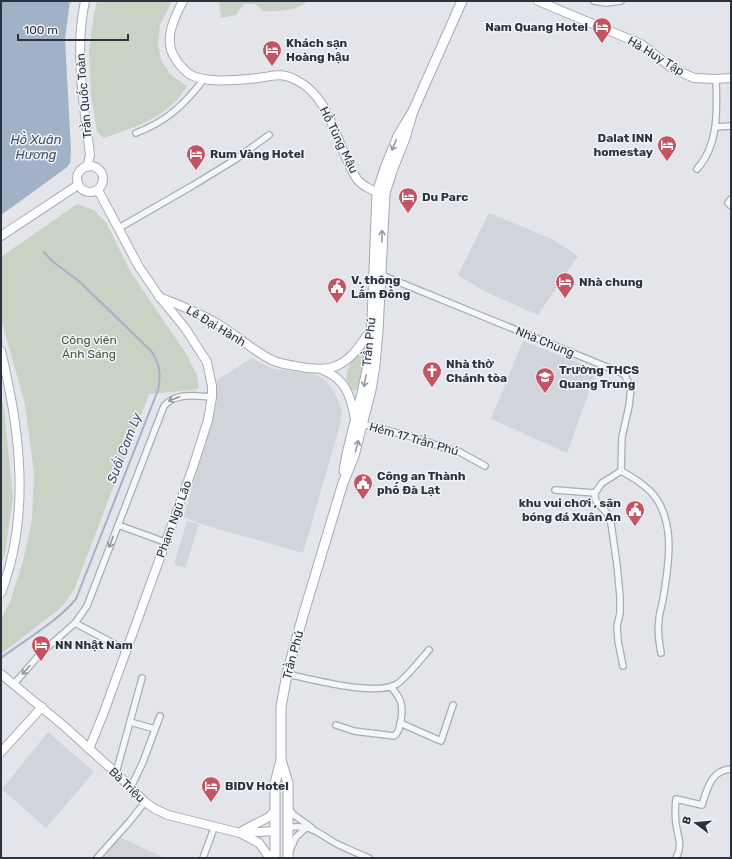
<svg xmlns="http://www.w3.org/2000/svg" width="732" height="859" viewBox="0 0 732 859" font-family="Rubik,sans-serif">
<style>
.built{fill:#d1d5db}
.green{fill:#c8d3c5}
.water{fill:#a2b2c6}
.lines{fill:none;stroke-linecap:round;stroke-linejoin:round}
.stream{stroke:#a2b2c6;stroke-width:2}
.street-casing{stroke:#a8acb4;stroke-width:8}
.secondary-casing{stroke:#a8acb4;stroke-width:10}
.primary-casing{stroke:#a4aab4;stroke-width:11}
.street{stroke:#f5f6f8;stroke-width:5.5}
.secondary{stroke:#fff;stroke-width:8}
.primary{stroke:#fff;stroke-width:9}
.oneway{stroke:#9699a0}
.oneway2{stroke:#90949c}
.labels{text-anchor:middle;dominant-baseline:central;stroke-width:3;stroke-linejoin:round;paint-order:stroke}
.poi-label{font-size:12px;font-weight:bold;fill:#2c3340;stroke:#f3f4f7;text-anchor:start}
.street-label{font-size:12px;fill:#2c3340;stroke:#f3f4f7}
.park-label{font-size:12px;fill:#405b3b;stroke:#f3f4f7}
.water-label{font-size:13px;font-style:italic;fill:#3a5070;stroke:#f3f4f7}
</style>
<rect width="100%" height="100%" fill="#e3e5ea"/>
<g class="built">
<path d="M489 213 552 239 578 256 538 315 484 291 458 275Z"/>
<path d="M523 341 597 370 567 453 491 419Z"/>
<path d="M252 358 266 366 275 369 314 374 320 377 327 382 335 393 342 411 340 425 303 553 201 524 184 517 185 511 213 418 216 404 217 380Z"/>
<path d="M187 521 199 524 185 568 174 564Z"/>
<path d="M48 732 94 772 46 828 2 789Z"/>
<path d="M119 837 163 857V858H101Z"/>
</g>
<g class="green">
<path d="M97 1H172L160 25 158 44 161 60 170 74 187 86C183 91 180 97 176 101 157 121 129 129 104 138L97 132 91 96 89 52 94 13Z"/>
<path d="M219 1H308C293 12 281 11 263 11L255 4H244L236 15 221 18Z"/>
<path d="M77 204 94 210 107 224 130 271 161 317 187 355 197 375 199 388 193 390 149 394 74 590 62 607 1 654V620L11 599 23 561 32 520 34 473 25 404 1 319V257Z"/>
<path d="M361 352 366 353 367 356 361 372 357 389 352 391C341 381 349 358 361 352Z"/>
<path d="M1 397 4 408 13 497 5 553 1 563Z"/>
</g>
<path class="water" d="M1 1H70L65 39 71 151 70 163 66 168 1 215Z"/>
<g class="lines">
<path class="stream" d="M1 658C24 641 59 620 76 599L158 390C161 375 160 365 152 352L80 282 52 261 44 252"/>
<g class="street-casing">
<g id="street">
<path d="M594 1 606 3 621 1"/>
<path d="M715 127 731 126"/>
<path d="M136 133C166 122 185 104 204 79"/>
<path d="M697 169C719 145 717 110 716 79"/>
<path d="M731 199 728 203 731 206"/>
<path d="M119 228 192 186 236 159 269 135"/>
<path d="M379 274 624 374 631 387 629 406 622 437 621 471"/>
<path d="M363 424 420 439 444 448 458 451 485 466"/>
<path d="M621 471 602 483 595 493V499L598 504 607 513 611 523 617 565 620 597V613L617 626 618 641 623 666"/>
<path d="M621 471C631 476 640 482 649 490 677 517 669 564 663 599 662 606 659 613 659 620 657 631 659 642 661 653"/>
<path d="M555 490 595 493"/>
<path d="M118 525 165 542"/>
<path d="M75 623 126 650"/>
<path d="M287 674C311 679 376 697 397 684 406 678 420 660 429 650"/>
<path d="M14 684 40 654 75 623 87 606 164 406C176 392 196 396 212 397"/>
<path d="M130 722 155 729"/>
<path d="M400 723 441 741 453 705"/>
<path d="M336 725 354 731 394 736C401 732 403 711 401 703 400 697 395 692 391 687"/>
<path d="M116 773 142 678"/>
<path d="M131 787 143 762 160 716"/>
<path d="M288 808 294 815 312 828"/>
<path d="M288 828C310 823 319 834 337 844 348 849 358 854 369 858"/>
<path d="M290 850 296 837 307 827"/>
<path d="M97 858 130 821 145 802"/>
<path d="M203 858 214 828"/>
<path d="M676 858C683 845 678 838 676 824 675 816 675 808 676 799L702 805C707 789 711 770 731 769"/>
</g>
</g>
<g class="secondary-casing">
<g id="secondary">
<path d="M85 1C74 52 84 104 90 155L87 167"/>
<path d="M183 1C174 18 163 40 175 58 179 65 183 69 189 74 206 84 239 80 258 78 274 76 281 72 296 80 332 97 337 149 357 179 362 186 376 193 384 193"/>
<path d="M538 1 641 44 672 68 694 78 716 79 731 78"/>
<circle cx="90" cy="179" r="13"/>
<path d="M1 236 78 185"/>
<path d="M159 297C180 305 199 313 218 324 237 335 254 352 274 361 284 365 297 366 307 368 319 369 330 370 340 364 354 357 362 342 371 330H374"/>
<path d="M1 351C20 430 31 515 1 593"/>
<path d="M323 370C346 379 351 397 355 419"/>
<path d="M1 674 64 726 116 773 145 802 155 809 168 815 240 833 275 831"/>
<path d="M89 749 104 712 193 467 208 420 212 397V386L207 362 185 328 159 296 139 267 98 190"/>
<path d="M1 752 42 707"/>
<path d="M242 831 269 817 275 811"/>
<path d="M242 834 259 843 270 858"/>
</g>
</g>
<g class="primary-casing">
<g id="primary">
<path d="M344 471 347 454 363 389 368 365 372 321 377 193 385 168 398 136 413 111 462 1"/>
<path d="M275 858V783L281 760"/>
<path d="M288 858V783L281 760V707L287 674 302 619 343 483 354 456 371 390 375 365 378 331 385 193 392 171 405 138 413 111"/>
</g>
</g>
<use href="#street" class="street"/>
<use href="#secondary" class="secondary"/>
<use href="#primary" class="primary"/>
</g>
<defs><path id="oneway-shaft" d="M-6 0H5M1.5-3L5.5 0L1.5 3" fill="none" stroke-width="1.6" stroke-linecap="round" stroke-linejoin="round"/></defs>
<g class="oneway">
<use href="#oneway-shaft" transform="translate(394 145) rotate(113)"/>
<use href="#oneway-shaft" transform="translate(382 236) rotate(-89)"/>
<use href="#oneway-shaft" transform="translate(365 381) rotate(100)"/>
<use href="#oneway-shaft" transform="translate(357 446) rotate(-75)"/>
</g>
<g class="oneway2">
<use href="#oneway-shaft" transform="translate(174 399) rotate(159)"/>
<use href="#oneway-shaft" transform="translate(111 542) rotate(111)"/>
<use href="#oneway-shaft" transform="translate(26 670) rotate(132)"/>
</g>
<defs>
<g id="hotel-pin" transform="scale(1)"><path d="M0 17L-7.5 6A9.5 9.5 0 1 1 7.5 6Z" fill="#c25561" stroke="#f3f4f7"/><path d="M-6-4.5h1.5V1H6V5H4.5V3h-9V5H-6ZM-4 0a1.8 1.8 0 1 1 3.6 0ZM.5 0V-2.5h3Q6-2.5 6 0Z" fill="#fff"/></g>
<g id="civic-pin" transform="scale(1)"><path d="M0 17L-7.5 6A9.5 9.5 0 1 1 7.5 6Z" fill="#c25561" stroke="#f3f4f7"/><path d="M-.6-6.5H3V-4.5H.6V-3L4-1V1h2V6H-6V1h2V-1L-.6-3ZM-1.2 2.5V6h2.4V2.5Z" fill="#fff"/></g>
<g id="church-pin" transform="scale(1)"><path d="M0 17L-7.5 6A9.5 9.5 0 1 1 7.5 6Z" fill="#c25561" stroke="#f3f4f7"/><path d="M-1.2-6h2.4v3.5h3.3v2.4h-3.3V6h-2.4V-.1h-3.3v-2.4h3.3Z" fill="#fff"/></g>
<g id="school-pin" transform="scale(1)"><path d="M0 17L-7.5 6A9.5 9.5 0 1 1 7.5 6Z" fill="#c25561" stroke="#f3f4f7"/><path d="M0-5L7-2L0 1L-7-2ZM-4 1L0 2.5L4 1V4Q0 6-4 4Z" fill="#fff"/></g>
</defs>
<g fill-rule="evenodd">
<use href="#hotel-pin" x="602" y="27"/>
<use href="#hotel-pin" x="272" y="50"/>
<use href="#hotel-pin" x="667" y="145"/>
<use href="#hotel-pin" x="196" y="154"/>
<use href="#hotel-pin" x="408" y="197"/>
<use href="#hotel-pin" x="565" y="282"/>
<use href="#civic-pin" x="337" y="287"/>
<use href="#church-pin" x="432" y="371"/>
<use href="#school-pin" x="545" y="377"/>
<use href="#civic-pin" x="363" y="483"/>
<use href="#civic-pin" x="635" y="510"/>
<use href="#hotel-pin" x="41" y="645"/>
<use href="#hotel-pin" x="211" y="786"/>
</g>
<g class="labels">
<g class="poi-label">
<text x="588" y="27" text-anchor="end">Nam Quang Hotel</text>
<text x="286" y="43">Khách sạn<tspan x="286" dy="14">Hoàng hậu</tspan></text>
<text x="653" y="138" text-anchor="end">Dalat INN<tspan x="653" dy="14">homestay</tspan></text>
<text x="210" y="154">Rum Vàng Hotel</text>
<text x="422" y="197">Du Parc</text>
<text x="351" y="280">V. thông<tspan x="351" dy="14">Lấm Đồng</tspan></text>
<text x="579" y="282">Nhà chung</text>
<text x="446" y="364">Nhà thờ<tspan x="446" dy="14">Chánh tòa</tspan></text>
<text x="559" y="370">Trường THCS<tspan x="559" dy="14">Quang Trung</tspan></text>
<text x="377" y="476">Công an Thành<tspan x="377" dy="14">phố Đà Lạt</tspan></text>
<text x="621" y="503" text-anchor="end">khu vui chơi , sân<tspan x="621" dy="14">bóng đá Xuân An</tspan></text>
<text x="55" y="645">NN Nhật Nam</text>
<text x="225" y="786">BIDV Hotel</text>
</g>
<g class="street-label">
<text transform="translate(656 56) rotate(31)">Hà Huy Tập</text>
<text transform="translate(84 96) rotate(-95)">Trần Quốc Toản</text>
<text transform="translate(339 140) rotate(64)">Hồ Tùng Mậu</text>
<text transform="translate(216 326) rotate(31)">Lê Đại Hành</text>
<text transform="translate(369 342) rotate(-84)">Trần Phú</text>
<text transform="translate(545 342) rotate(22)">Nhà Chung</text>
<text transform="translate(414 439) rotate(16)">Hẻm 17 Trần Phú</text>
<text transform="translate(174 519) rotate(-70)">Phạm Ngũ Lão</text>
<text transform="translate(293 655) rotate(-75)">Trần Phú</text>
<text transform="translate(127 785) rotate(44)">Bà Triệu</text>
</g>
<g class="park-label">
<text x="89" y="340">Công viên<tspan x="89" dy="14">Ánh Sáng</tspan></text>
</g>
<g class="water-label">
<text x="36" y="139">Hồ Xuân<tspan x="36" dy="15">Hương</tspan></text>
<text transform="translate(124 448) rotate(-69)">Suối Cam Ly</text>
</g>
</g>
<rect width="732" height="859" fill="none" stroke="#2c3340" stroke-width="4"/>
<g transform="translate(696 823) rotate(286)" stroke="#f3f4f7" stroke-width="3" paint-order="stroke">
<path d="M0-3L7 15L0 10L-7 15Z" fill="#2c3340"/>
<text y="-6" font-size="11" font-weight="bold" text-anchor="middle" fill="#2c3340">B</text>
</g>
<path d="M18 34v6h110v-6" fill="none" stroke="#2c3340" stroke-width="2"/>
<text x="24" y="34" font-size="12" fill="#2c3340" stroke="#f3f4f7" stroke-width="3" paint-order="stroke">100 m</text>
</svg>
